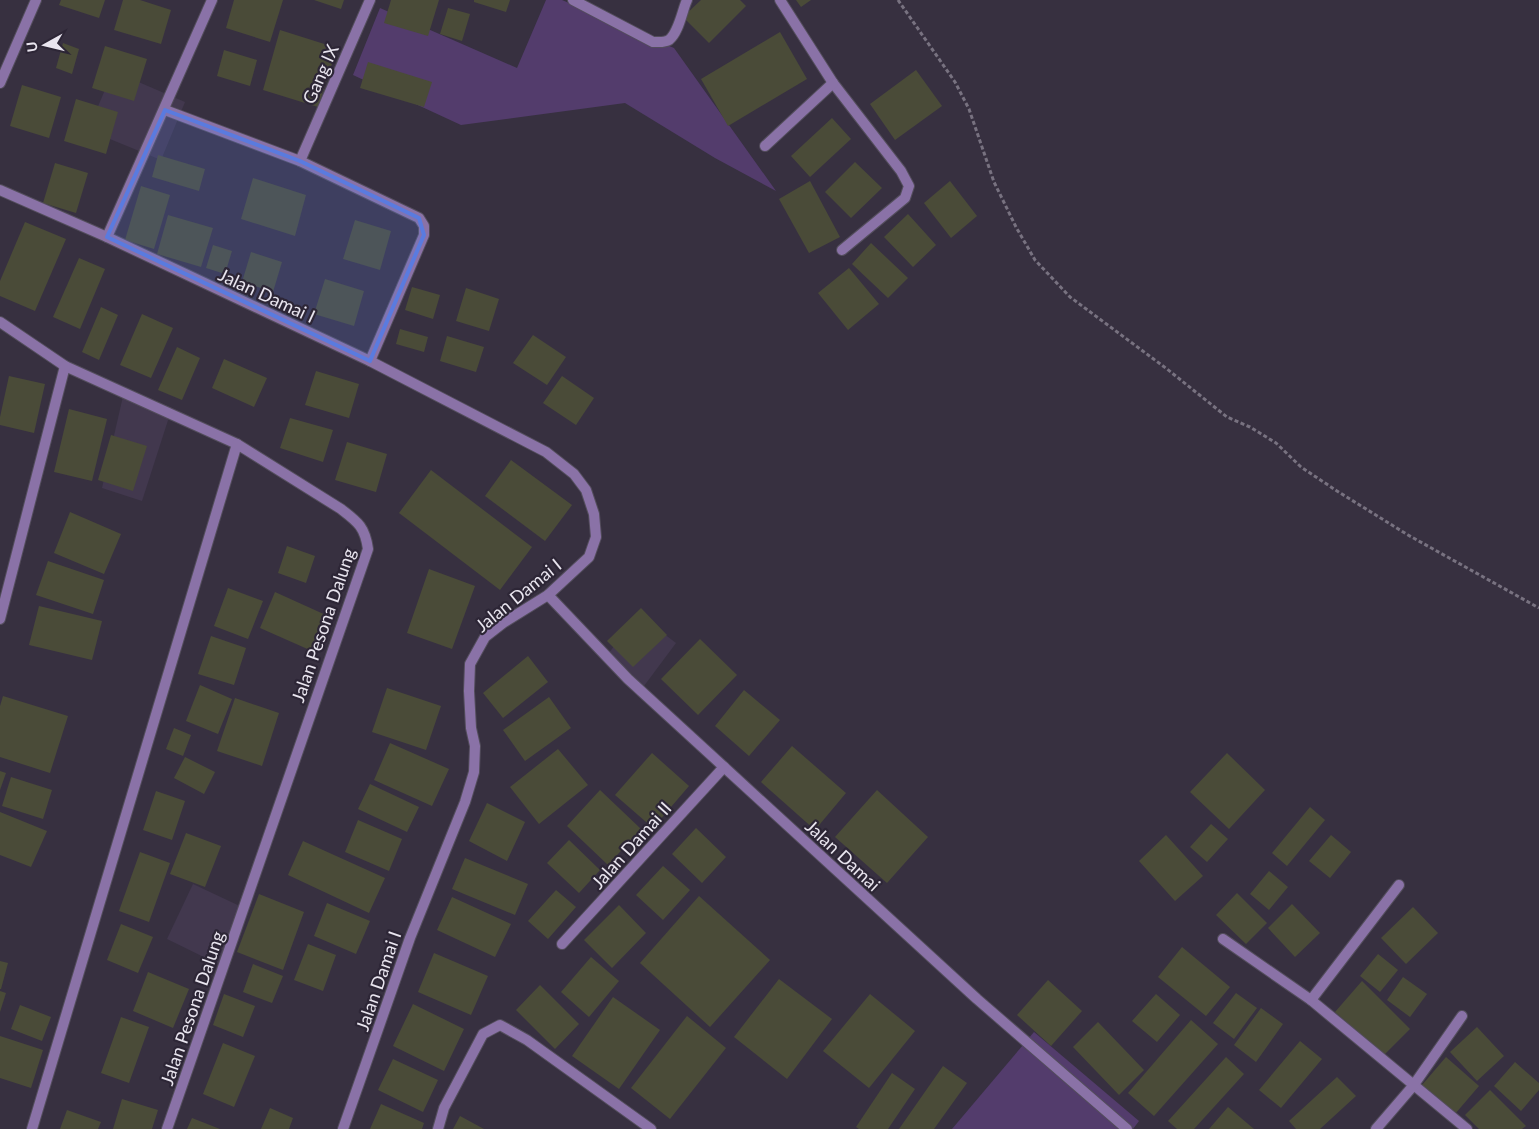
<svg xmlns="http://www.w3.org/2000/svg" width="1539" height="1129" viewBox="0 0 1539 1129" font-family="Lato,sans-serif">
<style>
.built{fill:#42384e}
.green{fill:#533c6c}
.building{fill:#4a4b38}
.lines{fill:none;stroke-linecap:round;stroke-linejoin:round}
.minor-casing{stroke:#534d5c;stroke-width:12}
.path{stroke:#787280;stroke-width:3;stroke-dasharray:4 2.5;stroke-linecap:butt}
.minor{stroke:#8a72a7;stroke-width:10}
.marked{fill:#5a7bdf;fill-opacity:0.2;stroke:#5a7bdf;stroke-width:4;stroke-linejoin:round}
.labels{text-anchor:middle;dominant-baseline:central;stroke-width:4.5;stroke-linejoin:round;paint-order:stroke}
.street-label{font-size:18px;fill:#e9e5ef;stroke:#2d2636}
</style>
<rect width="100%" height="100%" fill="#373040"/>
<g class="built">
<path d="M113 71 185 102 161 160 88 130Z"/>
<path d="M124 392 170 414 142 501 102 488Z"/>
<path d="M638 614 676 643 641 690 603 661Z"/>
<path d="M193 884 244 908 218 964 167 939Z"/>
</g>
<g class="green">
<path d="M546 0H562L674 48 776 191 715 158 625 103 461 125 353 75 380 8 517 68Z"/>
<path d="M1034 1032 1139 1121 1133 1129H952Z"/>
</g>
<g class="building">
<path d="M61 0H105L99 18 59 5Z"/>
<path d="M123 0H140L171 10 161 44 114 30Z"/>
<path d="M234 0H283L270 42 226 28Z"/>
<path d="M314 0H344L341 9Z"/>
<path d="M391 0H439L428 36 384 23Z"/>
<path d="M474 0H510L506 12 474 2Z"/>
<path d="M701 0H740L746 6 709 43 683 17Z"/>
<path d="M796 0H811L801 7Z"/>
<path d="M448 8 470 14 462 41 440 34Z"/>
<path d="M280 30 337 48 318 107 263 90Z"/>
<path d="M780 32 807 79 728 126 701 79Z"/>
<path d="M63 43 79 49 72 74 56 68Z"/>
<path d="M105 46 147 59 134 101 92 88Z"/>
<path d="M224 50 257 60 250 86 217 76Z"/>
<path d="M368 62 432 82 424 107 360 88Z"/>
<path d="M916 70 942 106 895 140 870 104Z"/>
<path d="M22 85 61 97 49 138 10 126Z"/>
<path d="M76 99 118 112 106 154 64 141Z"/>
<path d="M832 118 851 139 810 177 791 156Z"/>
<path d="M158 155 205 169 199 191 152 177Z"/>
<path d="M855 162 882 188 851 218 825 192Z"/>
<path d="M55 163 88 173 76 213 43 203Z"/>
<path d="M253 178 306 195 295 236 241 219Z"/>
<path d="M810 181 840 237 809 253 779 199Z"/>
<path d="M950 181 977 216 951 238 924 203Z"/>
<path d="M141 186 170 195 154 249 125 240Z"/>
<path d="M908 214 936 245 913 267 884 237Z"/>
<path d="M168 215 213 228 201 267 157 254Z"/>
<path d="M355 220 391 231 380 270 343 259Z"/>
<path d="M25 222 66 239 35 311 0 296V281Z"/>
<path d="M871 243 908 278 888 298 852 264Z"/>
<path d="M213 245 232 251 225 274 206 268Z"/>
<path d="M251 252 282 262 273 292 242 282Z"/>
<path d="M79 258 105 269 80 329 53 317Z"/>
<path d="M849 268 879 304 848 330 818 293Z"/>
<path d="M325 279 364 291 354 326 314 314Z"/>
<path d="M412 287 440 295 433 319 405 310Z"/>
<path d="M466 288 499 299 489 331 456 321Z"/>
<path d="M101 307 118 315 99 360 82 352Z"/>
<path d="M142 314 173 328 151 378 120 365Z"/>
<path d="M400 329 428 337 424 352 396 344Z"/>
<path d="M533 335 566 357 547 385 513 363Z"/>
<path d="M447 336 484 347 476 372 440 361Z"/>
<path d="M177 347 200 358 182 400 158 390Z"/>
<path d="M224 359 267 378 254 407 212 388Z"/>
<path d="M316 371 359 384 349 418 305 405Z"/>
<path d="M9 376 45 384 34 433 0 425V417Z"/>
<path d="M562 376 594 398 576 425 543 403Z"/>
<path d="M69 409 107 419 92 481 54 472Z"/>
<path d="M290 418 333 430 323 462 280 448Z"/>
<path d="M111 435 147 446 133 491 98 480Z"/>
<path d="M347 442 387 454 376 492 335 480Z"/>
<path d="M511 460 572 505 545 541 485 496Z"/>
<path d="M431 470 532 547 500 590 399 513Z"/>
<path d="M70 512 121 534 104 574 54 553Z"/>
<path d="M287 546 315 556 306 583 278 573Z"/>
<path d="M48 561 104 580 93 614 36 595Z"/>
<path d="M429 569 475 586 452 649 407 633Z"/>
<path d="M228 588 263 601 248 639 214 626Z"/>
<path d="M275 592 328 616 312 651 260 628Z"/>
<path d="M39 606 102 621 92 660 29 645Z"/>
<path d="M641 608 667 635 633 667 607 641Z"/>
<path d="M211 636 246 648 234 685 198 674Z"/>
<path d="M700 639 737 675 698 715 661 679Z"/>
<path d="M528 656 548 682 503 718 483 693Z"/>
<path d="M200 685 232 699 218 734 186 721Z"/>
<path d="M387 688 441 706 426 750 372 732Z"/>
<path d="M744 690 780 720 749 756 715 726Z"/>
<path d="M3 696 68 716 50 773 0 757V706Z"/>
<path d="M549 697 571 728 525 761 503 730Z"/>
<path d="M235 698 279 713 262 766 217 751Z"/>
<path d="M174 728 191 735 183 756 166 749Z"/>
<path d="M390 743 449 769 432 806 374 780Z"/>
<path d="M792 746 846 793 815 830 761 782Z"/>
<path d="M558 749 588 785 539 824 510 787Z"/>
<path d="M652 753 689 786 653 828 615 795Z"/>
<path d="M1227 753 1265 790 1229 829 1190 792Z"/>
<path d="M185 757 215 772 204 794 174 778Z"/>
<path d="M0 771 6 773 0 790Z"/>
<path d="M11 777 52 790 43 819 2 806Z"/>
<path d="M370 784 419 807 407 832 358 809Z"/>
<path d="M600 790 641 829 608 865 567 826Z"/>
<path d="M877 790 928 837 887 883 835 837Z"/>
<path d="M156 791 185 801 172 840 143 830Z"/>
<path d="M487 803 525 822 507 861 469 841Z"/>
<path d="M1310 807 1325 820 1287 866 1272 853Z"/>
<path d="M0 812 47 831 31 867 0 855Z"/>
<path d="M358 820 402 839 389 871 345 852Z"/>
<path d="M1211 824 1228 839 1207 862 1190 847Z"/>
<path d="M696 828 726 857 702 883 672 854Z"/>
<path d="M186 833 221 846 205 887 170 874Z"/>
<path d="M1166 835 1203 876 1175 901 1139 861Z"/>
<path d="M1331 835 1351 852 1330 878 1309 861Z"/>
<path d="M569 840 600 870 579 893 547 863Z"/>
<path d="M303 841 385 878 369 913 288 875Z"/>
<path d="M140 852 170 863 149 922 119 911Z"/>
<path d="M465 858 528 884 515 915 452 889Z"/>
<path d="M663 866 690 890 663 920 636 895Z"/>
<path d="M1269 871 1288 887 1269 910 1250 894Z"/>
<path d="M556 890 576 907 548 939 528 921Z"/>
<path d="M1237 893 1267 923 1246 944 1216 915Z"/>
<path d="M259 894 304 912 283 970 237 952Z"/>
<path d="M699 896 770 960 710 1027 640 963Z"/>
<path d="M452 897 511 924 495 957 437 930Z"/>
<path d="M327 903 370 921 356 954 314 936Z"/>
<path d="M1292 904 1320 933 1295 957 1268 928Z"/>
<path d="M619 905 646 933 612 968 584 940Z"/>
<path d="M1413 907 1438 933 1406 964 1381 938Z"/>
<path d="M121 924 153 937 138 973 107 960Z"/>
<path d="M308 944 336 955 323 991 294 980Z"/>
<path d="M1182 947 1230 987 1206 1016 1158 977Z"/>
<path d="M434 953 488 976 471 1015 418 992Z"/>
<path d="M1378 954 1398 970 1380 992 1360 976Z"/>
<path d="M591 957 619 981 589 1017 561 992Z"/>
<path d="M0 961 8 963 1 989H0Z"/>
<path d="M253 964 283 976 272 1003 243 992Z"/>
<path d="M148 972 189 989 173 1028 133 1011Z"/>
<path d="M1403 977 1427 994 1410 1017 1387 1000Z"/>
<path d="M779 979 832 1019 787 1079 734 1037Z"/>
<path d="M1048 980 1082 1011 1051 1046 1017 1015Z"/>
<path d="M1362 981 1410 1029 1384 1055 1335 1012Z"/>
<path d="M540 985 579 1024 555 1049 516 1010Z"/>
<path d="M0 991 6 993 0 1012Z"/>
<path d="M1236 993 1257 1008 1234 1039 1213 1023Z"/>
<path d="M224 994 255 1006 243 1037 213 1025Z"/>
<path d="M870 994 915 1031 869 1088 823 1051Z"/>
<path d="M1156 994 1180 1015 1157 1042 1132 1021Z"/>
<path d="M613 997 660 1030 619 1089 572 1056Z"/>
<path d="M413 1004 464 1029 444 1071 393 1046Z"/>
<path d="M20 1005 51 1017 42 1041 11 1029Z"/>
<path d="M1261 1008 1283 1024 1256 1062 1234 1045Z"/>
<path d="M687 1016 726 1048 670 1119 631 1088Z"/>
<path d="M121 1017 149 1027 129 1083 101 1073Z"/>
<path d="M1191 1020 1218 1044 1154 1116 1128 1093Z"/>
<path d="M1098 1022 1144 1070 1119 1095 1073 1047Z"/>
<path d="M1477 1027 1504 1056 1477 1081 1450 1052Z"/>
<path d="M0 1036 43 1050 31 1088 0 1078Z"/>
<path d="M1300 1041 1322 1059 1281 1108 1259 1090Z"/>
<path d="M223 1043 255 1056 234 1107 203 1094Z"/>
<path d="M1226 1057 1244 1074 1194 1129H1177L1168 1121Z"/>
<path d="M1446 1057 1479 1086 1455 1114 1422 1085Z"/>
<path d="M393 1059 438 1080 423 1112 378 1090Z"/>
<path d="M1515 1062 1539 1083V1090L1521 1111 1494 1086Z"/>
<path d="M943 1066 967 1083 934 1129H899Z"/>
<path d="M892 1073 915 1089 888 1129H859L856 1127Z"/>
<path d="M1337 1077 1356 1096 1320 1129H1296L1289 1121Z"/>
<path d="M1490 1090 1526 1126 1522 1129H1479L1465 1115Z"/>
<path d="M122 1099 158 1110 152 1129H113Z"/>
<path d="M381 1104 424 1123 422 1129H370Z"/>
<path d="M1228 1107 1254 1129H1209Z"/>
<path d="M270 1108 293 1118 289 1129H261Z"/>
<path d="M67 1110 101 1122 98 1129H60Z"/>
<path d="M460 1116 484 1129H453Z"/>
<path d="M192 1118 220 1129H187Z"/>
</g>
<g class="lines">
<g class="minor-casing">
<g id="minor">
<path d="M573 0 653 42C659 42 664 43 669 40 679 32 682 11 687 0"/>
<path d="M780 0 833 83 901 171 909 186 905 198 842 250"/>
<path d="M0 83 36 0"/>
<path d="M165 110 300 161 419 218 424 226V235L370 361"/>
<path d="M765 146 833 83"/>
<path d="M300 161 370 0"/>
<path d="M0 190 107 237 370 361 546 452 574 474 586 490 594 514 596 537 589 557 548 595 503 623 485 637 470 664 469 691 471 728 475 746 474 772 465 802 410 938 343 1129"/>
<path d="M107 237 212 0"/>
<path d="M0 322 65 366 237 444 341 509C358 522 365 527 368 549L167 1129"/>
<path d="M548 595 628 679 724 767 977 999 1127 1129"/>
<path d="M0 619 65 366"/>
<path d="M1223 939 1311 1000 1467 1129"/>
<path d="M562 944 724 767"/>
<path d="M1311 1000 1399 885"/>
<path d="M32 1129 237 444"/>
<path d="M438 1129 444 1108 483 1034 500 1025 527 1040 651 1129"/>
<path d="M1376 1129 1413 1086 1462 1016"/>
</g>
</g>
<path class="path" d="M898 0 955 82 969 109 994 182 1016 227 1035 260 1070 297 1167 369 1227 417 1250 427 1276 443 1301 467 1337 491 1408 535 1539 608"/>
<use href="#minor" class="minor"/>
</g>
<path class="marked" d="M165 110 300 161 419 218 424 235 370 361 107 237Z"/>
<g class="labels">
<g class="street-label">
<text transform="translate(320 74) rotate(-66)">Gang IX</text>
<text transform="translate(267 295) rotate(25)">Jalan Damai I</text>
<text transform="translate(518 595) rotate(-39)">Jalan Damai I</text>
<text transform="translate(323 625) rotate(-71)">Jalan Pesona Dalung</text>
<text transform="translate(631 845) rotate(-48)">Jalan Damai II</text>
<text transform="translate(843 855) rotate(43)">Jalan Damai</text>
<text transform="translate(378 981) rotate(-71)">Jalan Damai I</text>
<text transform="translate(192 1008) rotate(-71)">Jalan Pesona Dalung</text>
</g>
</g>
<g transform="translate(45 45) rotate(262)" stroke="#2d2636" stroke-width="4" paint-order="stroke">
<path d="M0-4L9 19L0 12L-9 19Z" fill="#e9e5ef"/>
<text y="-8" font-size="14" font-weight="bold" text-anchor="middle" fill="#e9e5ef">U</text>
</g>
</svg>
